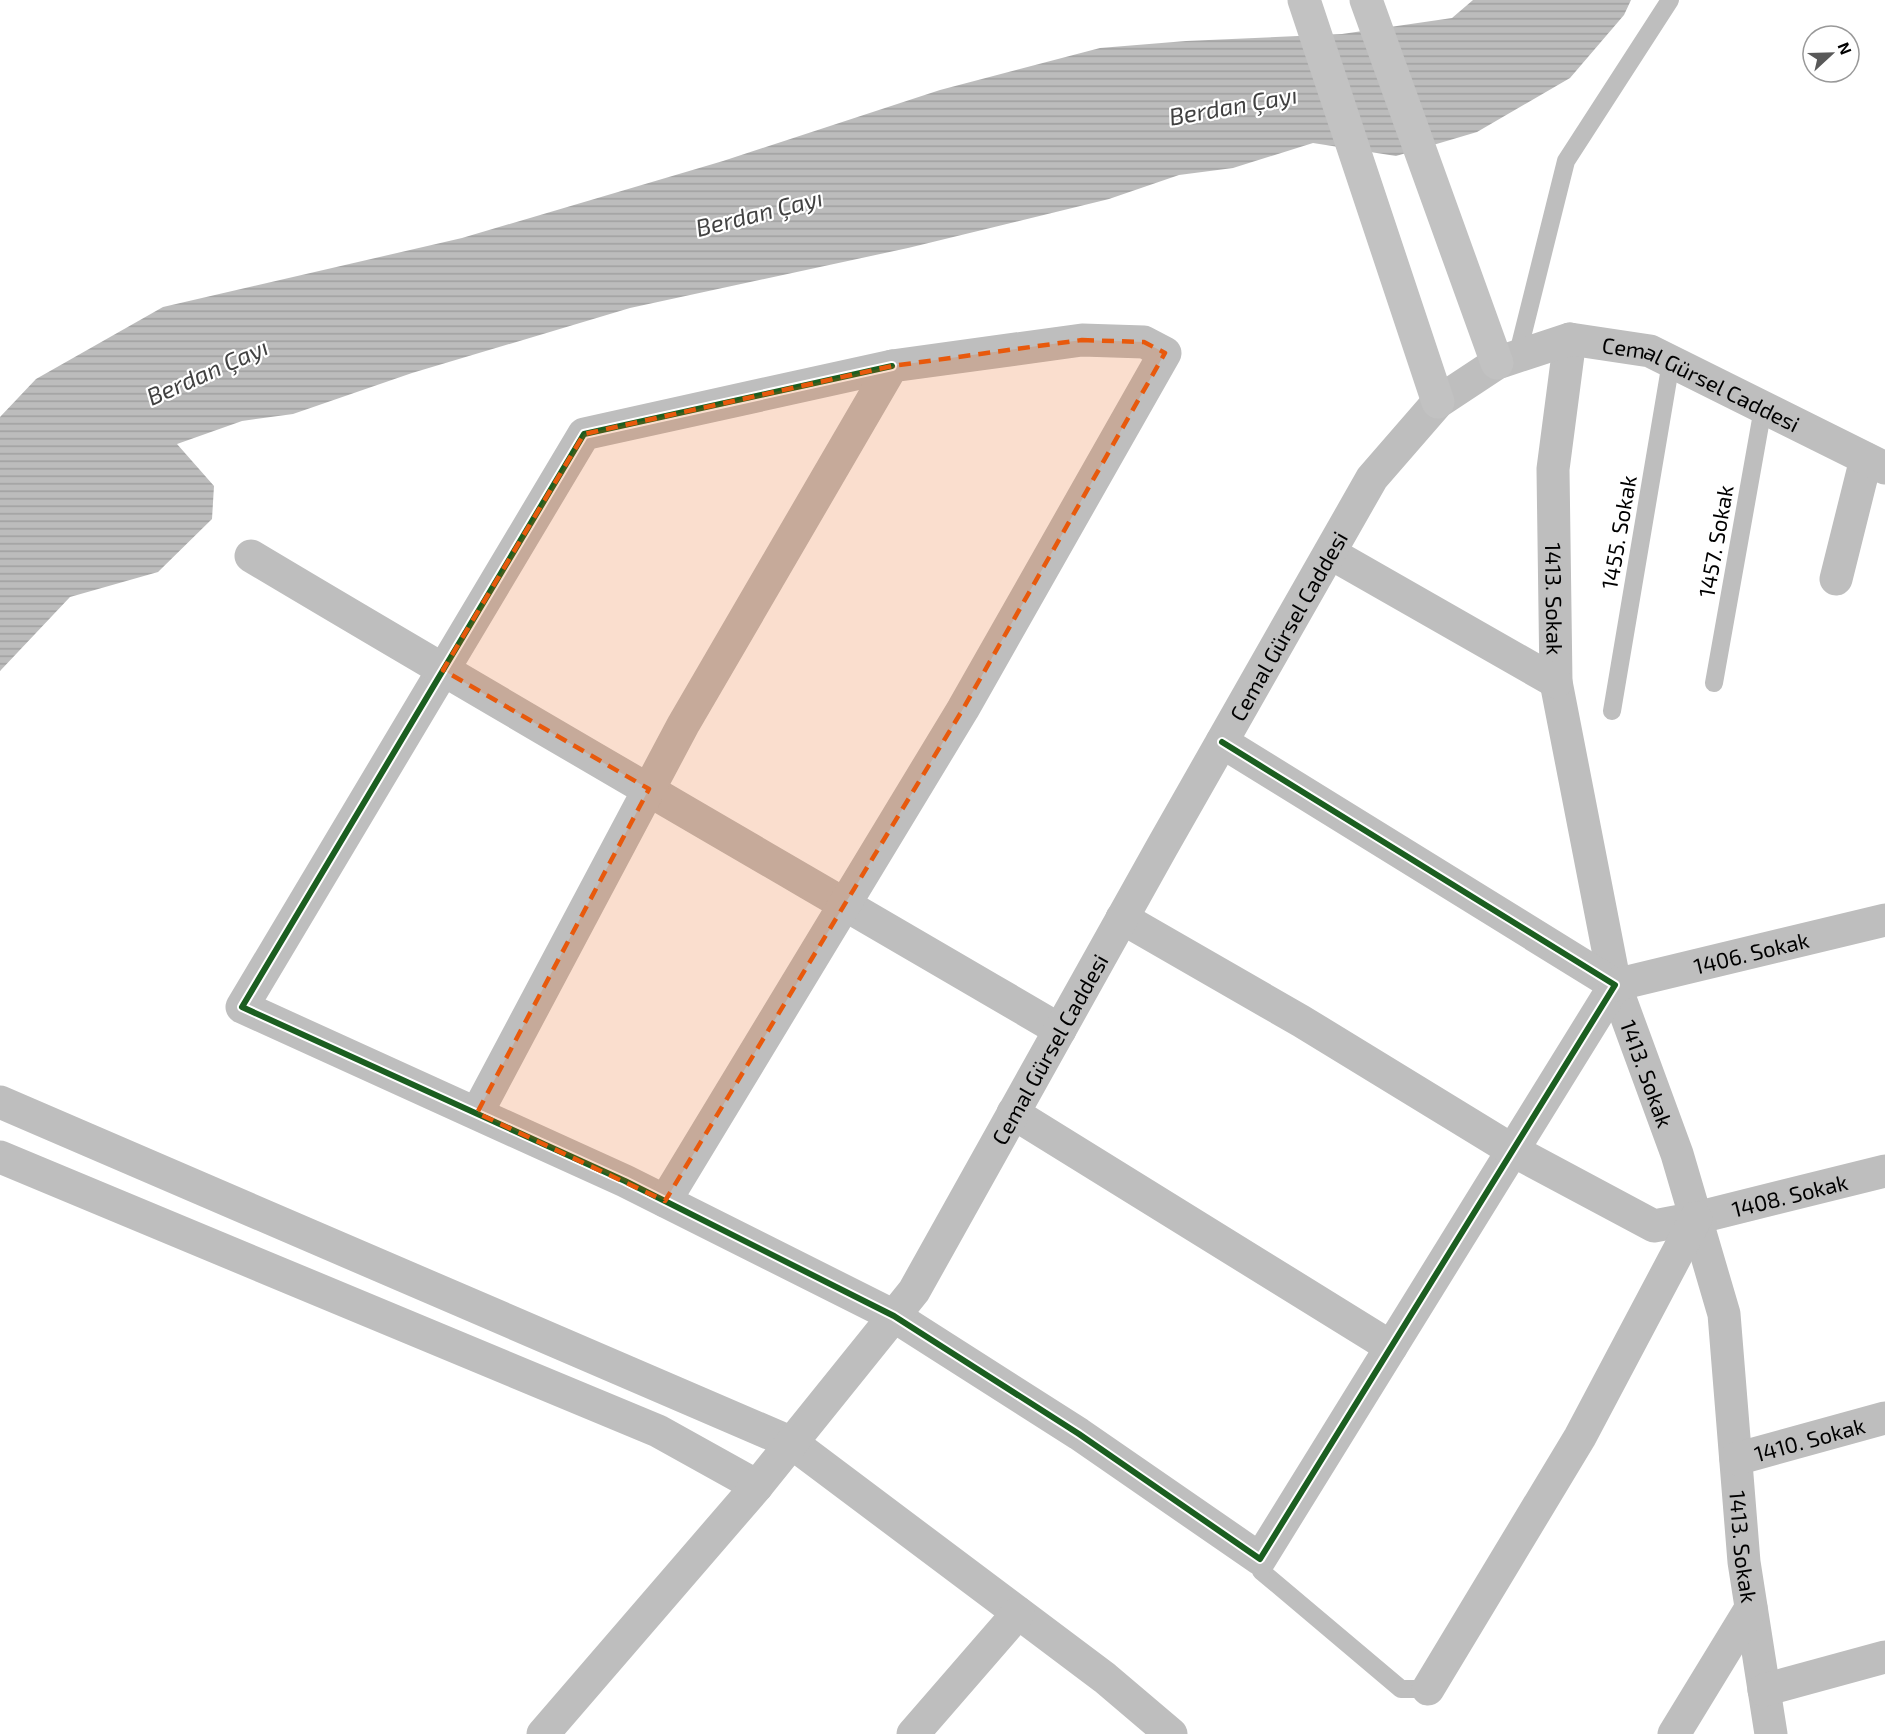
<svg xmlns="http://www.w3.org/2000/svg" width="1885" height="1734" viewBox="0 0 1885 1734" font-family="'Exo 2',sans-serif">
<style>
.water{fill:url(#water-rules)}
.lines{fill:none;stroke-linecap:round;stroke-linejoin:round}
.service{stroke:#bebebe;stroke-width:18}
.minor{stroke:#bebebe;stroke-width:33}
.tertiary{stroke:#bebebe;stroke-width:33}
.secondary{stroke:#c2c2c2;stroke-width:33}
.cycleway-casing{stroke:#fff;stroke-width:10}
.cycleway{stroke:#1b5e20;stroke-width:6}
.marked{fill:#e8590c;fill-opacity:0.2;stroke:#e8590c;stroke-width:4.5;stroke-dasharray:12 8;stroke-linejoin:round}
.labels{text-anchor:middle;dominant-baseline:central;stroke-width:4.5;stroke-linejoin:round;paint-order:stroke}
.street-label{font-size:22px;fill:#000;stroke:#fff}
.water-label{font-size:24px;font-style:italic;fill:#414141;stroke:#fff}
</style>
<defs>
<pattern id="water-rules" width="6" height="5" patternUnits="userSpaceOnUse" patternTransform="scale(1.5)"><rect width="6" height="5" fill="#bcbcbc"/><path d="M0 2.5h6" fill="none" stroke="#a0a0a0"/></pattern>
</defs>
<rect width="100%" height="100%" fill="#fff"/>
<path class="water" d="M1473 0H1631L1624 15 1570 78 1477 132 1396 156 1313 143 1233 168 1179 175 1109 199 908 248 630 308 412 373 293 414 242 421 177 444 214 486 212 519 158 572 70 597 0 671V417L36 379 163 307 462 238 723 161 940 90 1100 48 1186 41 1342 34 1452 18Z"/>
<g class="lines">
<g class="service">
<path d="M1517 357 1566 161 1670 0"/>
<path d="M1714 683 1763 408"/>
<path d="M1612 711 1671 362"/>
<path d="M1260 1559 1261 1571 1401 1689H1428"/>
</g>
<g class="minor">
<path id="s1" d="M1570 339 1553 469 1556 682 1615 985 1677 1154 1724 1314 1744 1562 1771 1734"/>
<path d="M892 366 584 434 242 1007 625 1181 894 1316 1079 1434 1260 1559 1615 985 1222 742"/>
<path d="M1330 553 1556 682"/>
<path d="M251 556C519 716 790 872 1060 1030"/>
<path d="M1836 579 1866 459"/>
<path id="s2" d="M1122 918 1301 1021 1512 1150 1654 1226 1696 1218 1885 1171"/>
<path id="s3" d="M1615 985 1885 920"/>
<path d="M477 1113 683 725 892 366 1082 340 1144 342 1165 353 963 709 665 1201"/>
<path d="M1013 1113 1391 1347"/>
<path d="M792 1443 1105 1678 1171 1734"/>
<path id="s4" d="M1736 1459 1885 1418"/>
<path d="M1428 1689 1580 1437 1696 1218"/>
<path d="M1764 1690 1885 1657"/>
<path d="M913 1734 1018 1613"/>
<path d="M1674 1734 1751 1608"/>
</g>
<g class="tertiary">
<path d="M0 1102 792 1443"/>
<path d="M0 1157 658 1431 757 1486"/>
<path id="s5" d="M543 1734 757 1486 914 1291 1162 847 1372 478 1438 402 1497 363 1570 339 1650 351 1885 468"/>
</g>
<g class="secondary">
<path d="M1304 0 1438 402"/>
<path d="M1366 0 1497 363"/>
</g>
<g class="cycleway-casing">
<path id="cycleway" d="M892 366 584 434 242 1007 625 1181 894 1316 1079 1434 1260 1559 1615 985 1222 742"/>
</g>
<use href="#cycleway" class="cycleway"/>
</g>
<path class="marked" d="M1082 340 1144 342 1165 353 963 709 665 1201 477 1113 649 789 443 670 584 434 892 366Z"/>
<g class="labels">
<g class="street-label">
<text stroke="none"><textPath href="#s5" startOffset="1899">Cemal Gürsel Caddesi</textPath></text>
<text transform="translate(1618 532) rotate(-80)">1455. Sokak</text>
<text transform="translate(1715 541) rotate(-80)">1457. Sokak</text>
<text stroke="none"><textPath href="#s1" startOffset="261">1413. Sokak</textPath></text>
<text stroke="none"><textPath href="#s5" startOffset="1341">Cemal Gürsel Caddesi</textPath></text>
<text stroke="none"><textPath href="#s3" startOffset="140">1406. Sokak</textPath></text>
<text stroke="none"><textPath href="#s5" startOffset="855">Cemal Gürsel Caddesi</textPath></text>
<text stroke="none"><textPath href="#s1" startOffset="747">1413. Sokak</textPath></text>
<text stroke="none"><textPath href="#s2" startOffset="754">1408. Sokak</textPath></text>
<text stroke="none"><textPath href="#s4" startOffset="76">1410. Sokak</textPath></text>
<text stroke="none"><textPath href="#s1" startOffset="1233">1413. Sokak</textPath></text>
</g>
<g class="water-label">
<text transform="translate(1233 105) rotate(-10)">Berdan Çayı</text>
<text transform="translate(759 212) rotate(-14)">Berdan Çayı</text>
<text transform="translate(207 371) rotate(-24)">Berdan Çayı</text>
</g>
</g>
<g transform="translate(1831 54) rotate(68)"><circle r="28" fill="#ffffff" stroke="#999999" stroke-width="1.5"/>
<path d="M0-4.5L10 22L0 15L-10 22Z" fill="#595959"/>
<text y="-9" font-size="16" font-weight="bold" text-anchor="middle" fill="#000000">N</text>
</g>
</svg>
